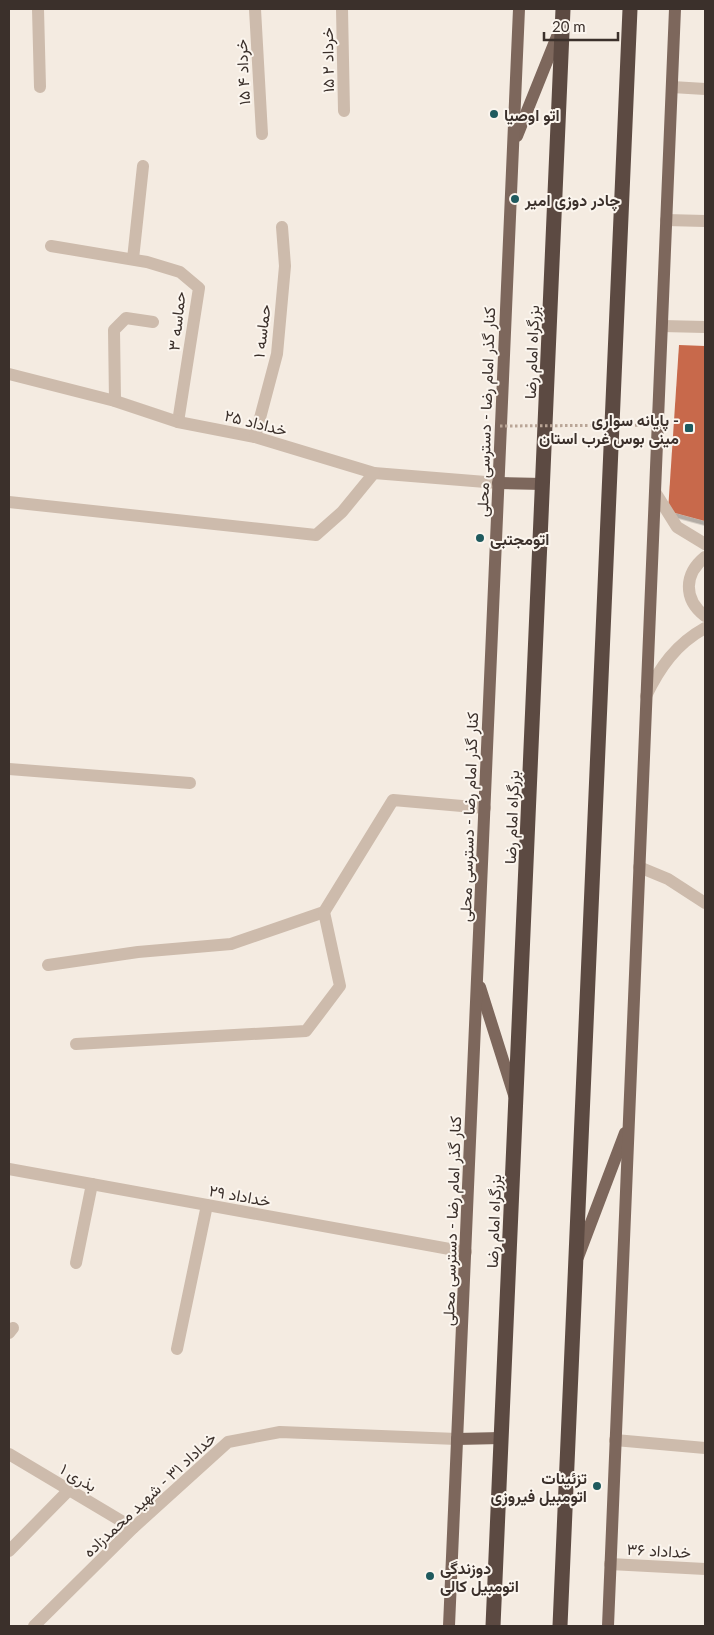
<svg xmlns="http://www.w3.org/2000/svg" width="714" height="1635" viewBox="0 0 714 1635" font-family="Lato,Vazirmatn,sans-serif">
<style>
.building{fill:#c8694b;filter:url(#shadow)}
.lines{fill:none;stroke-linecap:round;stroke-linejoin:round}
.minor{stroke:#cdbbac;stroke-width:12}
.major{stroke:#7d675c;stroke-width:12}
.highway{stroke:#5c4a42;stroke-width:15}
.path-bridge{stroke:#b9a596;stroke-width:3;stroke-dasharray:2.5 2.5;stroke-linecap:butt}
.poi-dot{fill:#1f5a5e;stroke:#fbf5ee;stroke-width:2}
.labels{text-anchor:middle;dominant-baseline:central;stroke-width:4;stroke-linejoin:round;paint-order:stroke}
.street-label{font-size:16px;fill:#3b302b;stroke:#fbf5ee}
.poi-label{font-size:16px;font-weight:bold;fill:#3b302b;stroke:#fbf5ee;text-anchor:start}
</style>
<defs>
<filter id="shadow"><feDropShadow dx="3" dy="5.5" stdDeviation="0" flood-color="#0004"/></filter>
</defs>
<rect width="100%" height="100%" fill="#f4ebe1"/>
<path class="building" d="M679 345 705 346V521L668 511Z"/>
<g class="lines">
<g class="minor">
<path d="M38 9 40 87"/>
<path d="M255 9 262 134"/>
<path d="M342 9 344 111"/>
<path d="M672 87 705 89"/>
<path d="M666 220 705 221"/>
<path d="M51 246 147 262 180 272 199 288 178 422"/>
<path d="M133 259 143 166"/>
<path d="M662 326 705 327"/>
<path d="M9 374 115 401 178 422 255 437 374 473 498 483"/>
<path d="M115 401 114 330 126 318 153 322"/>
<path d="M255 437 277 354 285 266 282 227"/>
<path d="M655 492 677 527 705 544"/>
<path d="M9 502 316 535 342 512 374 473"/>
<path d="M705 557C684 574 683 599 705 616"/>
<path d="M646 696C660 667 676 644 705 628"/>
<path d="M9 769 190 783"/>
<path d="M639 867 668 879 705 903"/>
<path d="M48 965 138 952 231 944 324 912 393 800 485 808"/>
<path d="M76 1044 306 1031 340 986 324 912"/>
<path d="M9 1169 466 1252"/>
<path d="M76 1263 92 1184"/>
<path d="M9 1333 13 1328"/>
<path d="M177 1349 207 1205"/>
<path d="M615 1440 705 1448"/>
<path d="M9 1454 133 1528"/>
<path d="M9 1551 69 1490"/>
<path d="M610 1564 705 1569"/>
<path d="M34 1626 133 1528 228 1442 280 1432 457 1439"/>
</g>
<g class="major">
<path d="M517 136 560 29"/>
<path d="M498 483 543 484"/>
<path d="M480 987 514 1095"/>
<path d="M578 1257 625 1133"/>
<path d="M457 1439 501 1438"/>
<path d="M449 1626 519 9"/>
<path d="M608 1626 675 9"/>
</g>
<g class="highway">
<path d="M493 1626 563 9"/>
<path d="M560 1626 630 9"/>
</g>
<path class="path-bridge" d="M500 426 663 425"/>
</g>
<g class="poi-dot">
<circle cx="494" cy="114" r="5"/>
<circle cx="515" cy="199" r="5"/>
<rect x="684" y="423" width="10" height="10" rx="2.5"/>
<circle cx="480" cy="538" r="5"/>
<circle cx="597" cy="1486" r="5"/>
<circle cx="430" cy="1576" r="5"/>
</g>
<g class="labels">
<g class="street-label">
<text transform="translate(327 60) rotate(-91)">۱۵ خرداد ۲</text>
<text transform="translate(242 72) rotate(-93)">۱۵ خرداد ۴</text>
<text transform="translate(176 321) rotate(-84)">حماسه ۳</text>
<text transform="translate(261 331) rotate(-83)">حماسه ۱</text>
<text transform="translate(531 352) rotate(-88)">بزرگراه امام رضا</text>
<text transform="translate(485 412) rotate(-88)">کنار گذر امام رضا - دسترسی محلی</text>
<text transform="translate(256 422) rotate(14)">خداداد ۲۵</text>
<text transform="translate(468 817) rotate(-88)">کنار گذر امام رضا - دسترسی محلی</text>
<text transform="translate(511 817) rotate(-88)">بزرگراه امام رضا</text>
<text transform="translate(240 1195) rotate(10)">خداداد ۲۹</text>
<text transform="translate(451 1221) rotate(-88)">کنار گذر امام رضا - دسترسی محلی</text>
<text transform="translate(493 1221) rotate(-88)">بزرگراه امام رضا</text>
<text transform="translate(79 1477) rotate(31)">بذری ۱</text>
<text transform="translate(149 1494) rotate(-43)">خداداد ۳۱ - شهید محمدزاده</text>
<text transform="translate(659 1550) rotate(3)">خداداد ۳۶</text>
</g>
<g class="poi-label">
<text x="504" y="114">اتو اوصیا</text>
<text x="525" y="199">چادر دوزی امیر</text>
<text x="679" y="419" text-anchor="end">پایانه سواری -<tspan x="679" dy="18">مینی بوس غرب استان</tspan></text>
<text x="490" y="538">اتومجتبی</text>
<text x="587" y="1477" text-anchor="end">تزئینات<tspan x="587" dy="18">اتومبیل فیروزی</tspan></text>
<text x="440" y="1567">دوزندگی<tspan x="440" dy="18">اتومبیل کالی</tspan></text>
</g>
</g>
<rect width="714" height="1635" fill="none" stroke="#3b302b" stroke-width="20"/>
<path d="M544 32v8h74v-8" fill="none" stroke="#3b302b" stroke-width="2.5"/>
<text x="552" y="32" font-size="15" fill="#3b302b" stroke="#fbf5ee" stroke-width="4" paint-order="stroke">20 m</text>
</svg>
